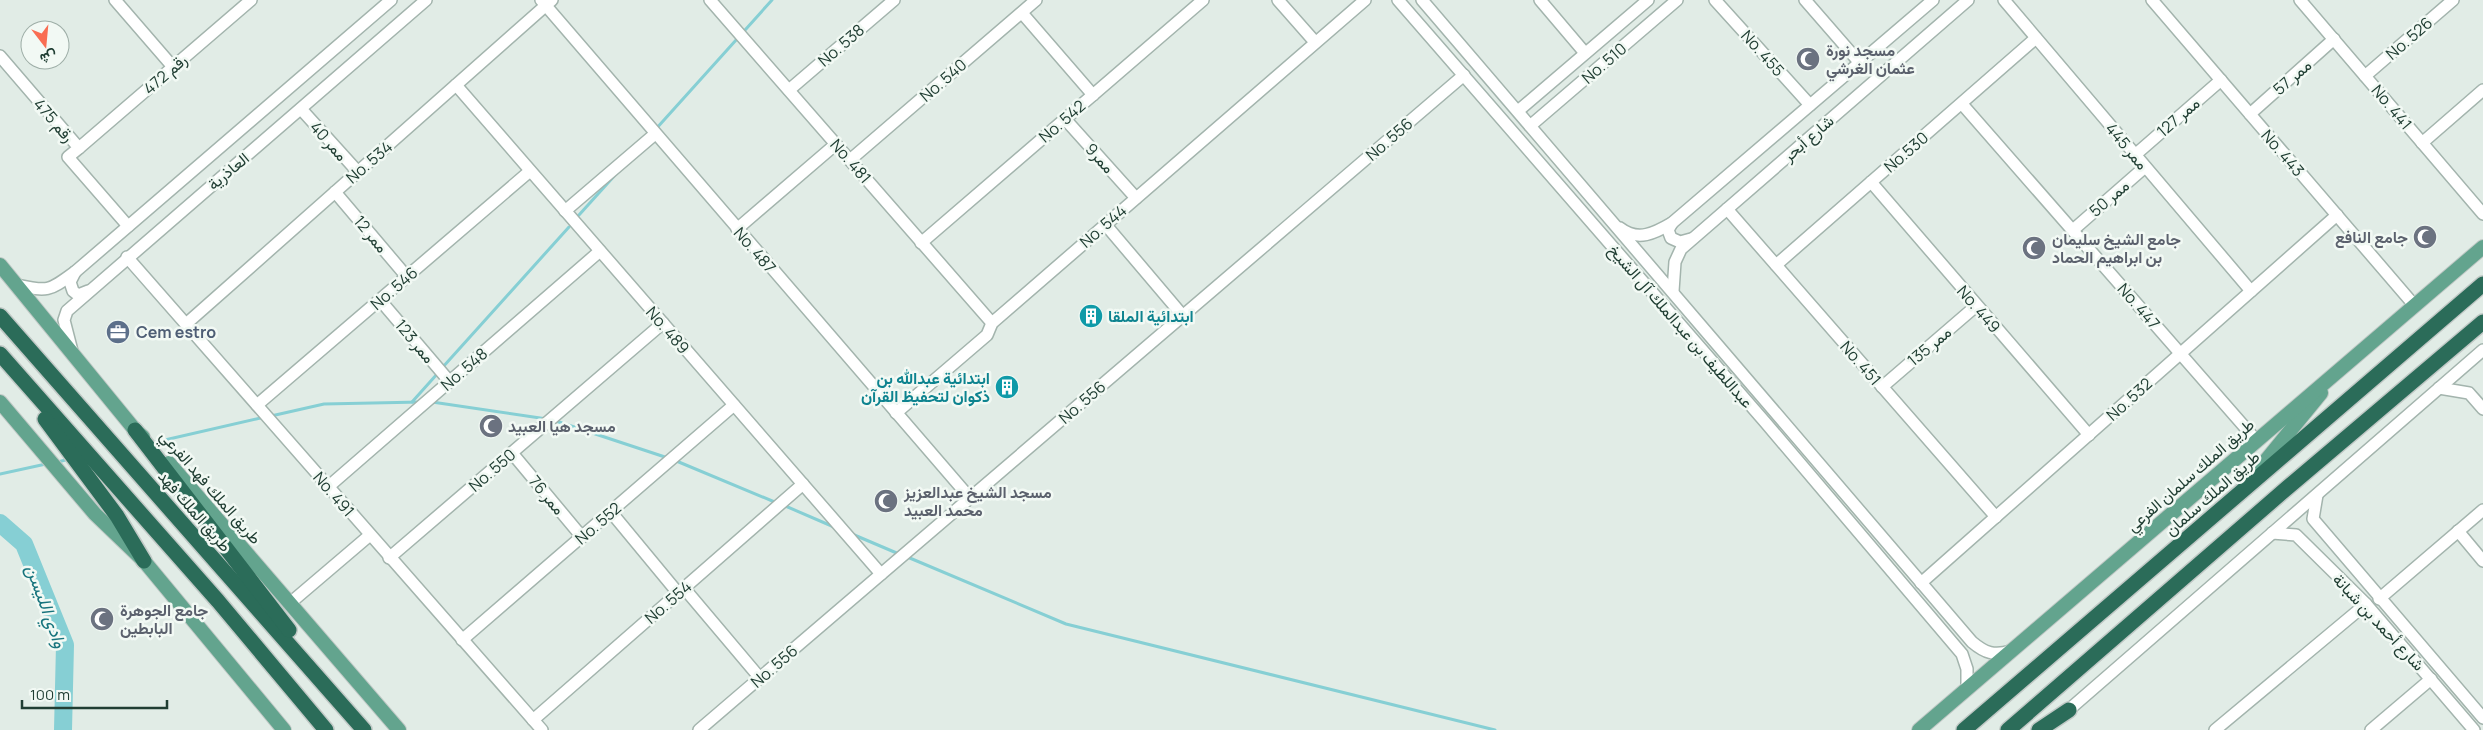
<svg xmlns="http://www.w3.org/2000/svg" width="2483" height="730" viewBox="0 0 2483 730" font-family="Manrope,Vazirmatn,sans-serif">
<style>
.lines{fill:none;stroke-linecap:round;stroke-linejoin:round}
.stream{stroke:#86cfd4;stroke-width:3}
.river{stroke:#86cfd4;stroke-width:18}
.minor-casing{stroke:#a3b4ad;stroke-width:14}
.major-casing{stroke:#c1c9c6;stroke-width:16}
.highway-casing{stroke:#c1c9c6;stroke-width:18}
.minor{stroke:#fff;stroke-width:11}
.major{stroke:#63a48e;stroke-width:14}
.highway{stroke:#2b6c59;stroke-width:15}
.labels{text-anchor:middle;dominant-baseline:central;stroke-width:5;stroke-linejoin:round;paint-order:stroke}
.street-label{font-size:16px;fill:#203e33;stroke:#f2f9f4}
.worship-label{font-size:16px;font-weight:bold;fill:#5b616d;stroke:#f2f9f4;text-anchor:start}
.culture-label{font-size:16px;font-weight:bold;fill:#0d838f;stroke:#f2f9f4;text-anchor:start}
.service-label{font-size:16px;font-weight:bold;fill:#4e5e75;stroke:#f2f9f4;text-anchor:start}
.water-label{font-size:18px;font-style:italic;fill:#17747d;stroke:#f2f9f4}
</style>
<rect width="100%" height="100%" fill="#e1ece6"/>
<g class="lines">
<g class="stream">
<path d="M655 130 772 0"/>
<path d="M579 215 616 174"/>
<path d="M442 368 569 227"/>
<path d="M412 402 438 373"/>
<path d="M432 402 547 419"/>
<path d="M271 416 324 404 421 402"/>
<path d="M553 420 668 458"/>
<path d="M156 442 265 417"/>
<path d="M674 460 777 503"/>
<path d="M58 462 69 459"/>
<path d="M0 474 46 464"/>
<path d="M783 505 834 527"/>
<path d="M852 534 899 554"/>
<path d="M905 556 1066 624 1495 730"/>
</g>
<path class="river" d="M0 523 24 544 65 645 63 730"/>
<g class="minor-casing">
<g id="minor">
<path d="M115 0 173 67"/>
<path d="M541 0 970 498"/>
<path d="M710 0 992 323"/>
<path d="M1278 0 1315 42"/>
<path d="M1398 0 1765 422 1962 654 1967 669V689"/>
<path d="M1422 0 1972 642C1985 653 1994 656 2011 651"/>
<path d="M1540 0 1585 53"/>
<path d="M1715 0 1810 105"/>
<path d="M1805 0 1859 62"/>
<path d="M2004 0 2251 291"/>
<path d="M2152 0 2414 305"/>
<path d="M2300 0 2483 214"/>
<path d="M1022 13 1093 95"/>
<path d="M0 56 79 148 68 157 128 226"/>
<path d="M2365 76 2453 0"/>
<path d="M456 85 881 574"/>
<path d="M789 90 894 0"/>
<path d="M1962 104 2256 440"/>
<path d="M301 109 358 172"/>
<path d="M1518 111 1648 0"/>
<path d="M2250 114 2334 39"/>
<path d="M1065 119 1136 198"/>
<path d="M1530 126 1677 0"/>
<path d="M2422 143 2483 90"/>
<path d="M79 148 251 0"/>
<path d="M2135 155 2221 80"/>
<path d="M850 160 1036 0"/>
<path d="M1871 182 2089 435"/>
<path d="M335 192 407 277"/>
<path d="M1727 209 1996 517"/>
<path d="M565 211 655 134"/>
<path d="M1672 223 1668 230 1671 238 1680 242 1691 239"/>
<path d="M1105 224 1183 316"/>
<path d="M1620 228C1638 242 1655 233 1672 223L1933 0"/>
<path d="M737 229 836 144"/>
<path d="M2073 230 2145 167"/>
<path d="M921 243 1203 0"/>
<path d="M127 257 542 730"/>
<path d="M1776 265 2036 38"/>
<path d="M75 272 70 282 73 291 78 295 88 291"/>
<path d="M17 285C49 292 49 291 75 272L391 0"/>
<path d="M1673 291 1675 262 1681 249 1968 0"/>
<path d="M380 300 450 382"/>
<path d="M186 324 552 0"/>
<path d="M72 351 64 320 67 311 426 0"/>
<path d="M1882 387 1976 306"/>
<path d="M2439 388 2469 393 2483 409"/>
<path d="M257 405 530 171"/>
<path d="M896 413 987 335 992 323 1365 0"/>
<path d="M512 453 582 537"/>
<path d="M328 487 600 251"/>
<path d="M2317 495 2313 519 2483 718"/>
<path d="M611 512 678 593"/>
<path d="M2458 531 2483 561"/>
<path d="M2272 533 2296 535 2366 604 2474 730"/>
<path d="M389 558 663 323"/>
<path d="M1921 583 2337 215"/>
<path d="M684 588 760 678"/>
<path d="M2379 599 2483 510"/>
<path d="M289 604 370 535"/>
<path d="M462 640 734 405"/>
<path d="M2064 714 2483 350"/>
<path d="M533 720 803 484"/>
<path d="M699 730 1464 75"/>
<path d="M2215 730 2366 604"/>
<path d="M2371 730 2431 679"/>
</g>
</g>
<g class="major-casing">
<g id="major">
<path d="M0 265 135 430 143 437"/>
<path d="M0 402 95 514 144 561 284 730"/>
<path d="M169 463 399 730"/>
<path d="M2254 475 2321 393"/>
<path d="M1919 730 2483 247"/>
</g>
</g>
<g class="highway-casing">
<g id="highway">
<path d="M0 316 364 730"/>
<path d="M0 354 218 601 326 730"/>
<path d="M45 419 117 516 144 561"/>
<path d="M135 430 289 630"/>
<path d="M1964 730 2483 284"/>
<path d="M2008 730 2287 488 2483 322"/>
<path d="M2039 730 2069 710"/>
</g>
</g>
<use href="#minor" class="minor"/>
<use href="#major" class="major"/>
<use href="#highway" class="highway"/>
</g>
<defs>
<g id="mosque-disc" transform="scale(1.25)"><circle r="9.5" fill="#6b7280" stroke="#f2f9f4"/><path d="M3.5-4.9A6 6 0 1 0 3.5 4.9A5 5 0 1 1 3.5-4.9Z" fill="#fff"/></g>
<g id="building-disc" transform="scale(1.25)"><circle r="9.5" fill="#0f9aa8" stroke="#f2f9f4"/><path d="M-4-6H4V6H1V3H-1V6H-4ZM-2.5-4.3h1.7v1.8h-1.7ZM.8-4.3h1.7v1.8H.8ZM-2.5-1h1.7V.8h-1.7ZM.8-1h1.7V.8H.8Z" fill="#fff"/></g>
<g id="office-disc" transform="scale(1.25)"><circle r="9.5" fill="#5c6f8a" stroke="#f2f9f4"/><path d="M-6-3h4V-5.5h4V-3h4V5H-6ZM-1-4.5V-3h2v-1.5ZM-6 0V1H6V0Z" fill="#fff"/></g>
</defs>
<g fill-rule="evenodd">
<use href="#mosque-disc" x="1808" y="59"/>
<use href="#mosque-disc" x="2425" y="237"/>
<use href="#mosque-disc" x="2034" y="248"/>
<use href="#building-disc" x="1091" y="316"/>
<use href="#office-disc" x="118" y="332"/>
<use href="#building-disc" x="1007" y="387"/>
<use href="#mosque-disc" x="491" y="426"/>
<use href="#mosque-disc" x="886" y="501"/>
<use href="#mosque-disc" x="102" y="619"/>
</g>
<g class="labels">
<g class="street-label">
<text transform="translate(2409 38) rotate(-41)">No. 526</text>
<text transform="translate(841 45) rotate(-41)">No. 538</text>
<text transform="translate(1763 53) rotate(48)">No. 455</text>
<text transform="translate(1604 63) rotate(-41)">No. 510</text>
<text transform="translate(165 74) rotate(-41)">رقم 472</text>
<text transform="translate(2292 77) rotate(-41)">ممر 57</text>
<text transform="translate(943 80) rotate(-41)">No. 540</text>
<text transform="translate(2392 107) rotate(50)">No. 441</text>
<text transform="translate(2178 117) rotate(-41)">ممر 127</text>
<text transform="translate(54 120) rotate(49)">رقم 475</text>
<text transform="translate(1062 121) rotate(-41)">No. 542</text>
<text transform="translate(1808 138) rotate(-41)">شارع أبحر</text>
<text transform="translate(1389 139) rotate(-41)">No. 556</text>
<text transform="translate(329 141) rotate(48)">ممر 40</text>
<text transform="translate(2127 146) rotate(50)">ممر 445</text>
<text transform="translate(1906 152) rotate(-41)">No.530</text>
<text transform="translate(2283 153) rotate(49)">No. 443</text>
<text transform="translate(1100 158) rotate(48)">ممر9</text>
<text transform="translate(851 161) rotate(49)">No. 481</text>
<text transform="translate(369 162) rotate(-41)">No. 534</text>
<text transform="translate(228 171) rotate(-40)">العاذرية</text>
<text transform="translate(2109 198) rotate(-41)">ممر 50</text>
<text transform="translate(1103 226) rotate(-41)">No. 544</text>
<text transform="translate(371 234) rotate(50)">ممر 12</text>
<text transform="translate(755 250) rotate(49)">No. 487</text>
<text transform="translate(394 288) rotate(-41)">No. 546</text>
<text transform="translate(2139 306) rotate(49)">No. 447</text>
<text transform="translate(1979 309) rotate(49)">No. 449</text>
<text transform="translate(1681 326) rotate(49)">عبداللطيف بن عبدالملك آل الشيخ</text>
<text transform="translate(668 330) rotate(49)">No. 489</text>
<text transform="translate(415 341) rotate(50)">ممر 123</text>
<text transform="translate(1929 346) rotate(-40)">ممر 135</text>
<text transform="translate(1861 363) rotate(49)">No. 451</text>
<text transform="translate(464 369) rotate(-41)">No. 548</text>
<text transform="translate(2129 399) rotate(-42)">No. 532</text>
<text transform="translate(1082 402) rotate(-41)">No. 556</text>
<text transform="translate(492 470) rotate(-41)">No. 550</text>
<text transform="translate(2190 475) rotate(-41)">طريق الملك سلمان الفرعي</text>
<text transform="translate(211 487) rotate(49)">طريق الملك فهد الفرعي</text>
<text transform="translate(2212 493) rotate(-41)">طريق الملك سلمان</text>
<text transform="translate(334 494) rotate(49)">No. 491</text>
<text transform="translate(547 495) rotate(50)">ممر 76</text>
<text transform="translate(195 511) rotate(49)">طريق الملك فهد</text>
<text transform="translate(598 523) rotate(-41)">No. 552</text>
<text transform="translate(668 602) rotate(-41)">No. 554</text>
<text transform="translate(2379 622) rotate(47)">شارع أحمد بن شبانة</text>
<text transform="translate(774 666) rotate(-41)">No. 556</text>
</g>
<g class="worship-label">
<text x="1826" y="50">مسجد نورة<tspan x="1826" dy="18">عثمان الغرشي</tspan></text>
<text x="2408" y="237" text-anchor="end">جامع النافع</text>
<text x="2052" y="239">جامع الشيخ سليمان<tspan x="2052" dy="18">بن ابراهيم الحماد</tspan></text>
<text x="508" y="426">مسجد هيا العبيد</text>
<text x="904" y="492">مسجد الشيخ عبدالعزيز<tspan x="904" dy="18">محمد العبيد</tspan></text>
<text x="120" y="610">جامع الجوهرة<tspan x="120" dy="18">البابطين</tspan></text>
</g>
<g class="culture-label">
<text x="1108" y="316">ابتدائية الملقا</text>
<text x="990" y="378" text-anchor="end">ابتدائية عبدالله بن<tspan x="990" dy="18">ذكوان لتحفيظ القرآن</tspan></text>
</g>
<g class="service-label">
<text x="136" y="332">Cem estro</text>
</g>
<g class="water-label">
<text transform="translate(47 606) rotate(70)">وادي الليسن</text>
</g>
</g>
<g transform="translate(45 45) rotate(164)"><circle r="24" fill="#f2f9f4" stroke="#9eaea7"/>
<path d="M0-4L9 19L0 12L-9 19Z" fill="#f96d52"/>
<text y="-8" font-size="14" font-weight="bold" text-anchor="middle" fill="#203e33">ش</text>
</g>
<path d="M22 700v8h145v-8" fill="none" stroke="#203e33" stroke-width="2.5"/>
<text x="30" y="700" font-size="15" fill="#203e33" stroke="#f2f9f4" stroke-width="4" paint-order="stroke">100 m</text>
</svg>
